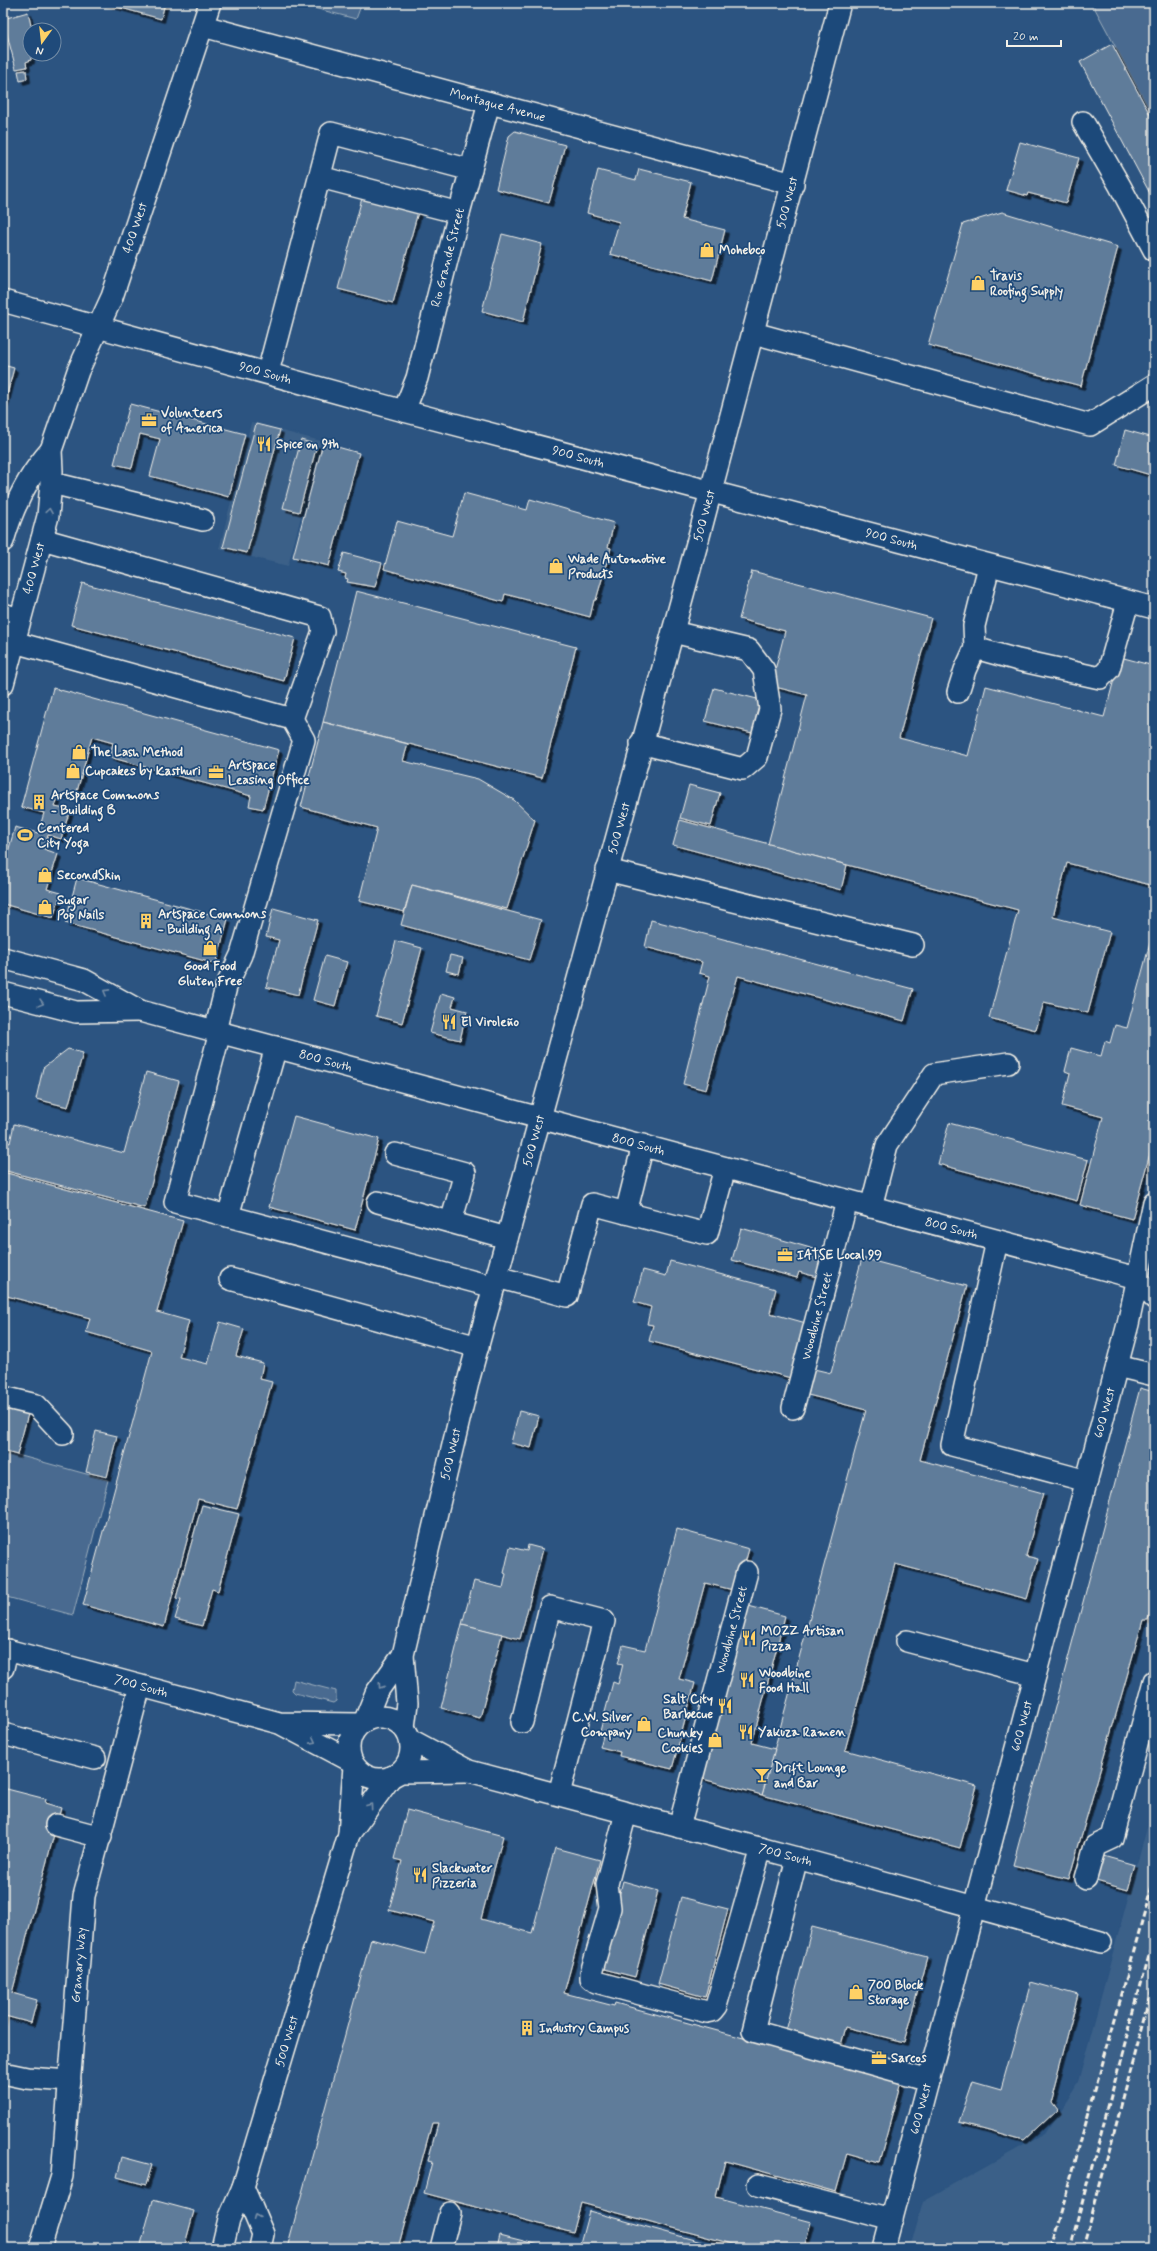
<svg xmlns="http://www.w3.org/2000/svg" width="1157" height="2251" viewBox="0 0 1157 2251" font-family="Mynerve,sans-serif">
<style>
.built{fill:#3b6088}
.green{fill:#496b90;stroke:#9eaebc}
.building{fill:#5e7b9a;stroke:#f4f1e8;filter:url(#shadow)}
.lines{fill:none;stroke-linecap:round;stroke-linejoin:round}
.minor-casing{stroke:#f4f1e8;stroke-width:24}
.minor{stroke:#1f4a7a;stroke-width:21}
.rail{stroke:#f4f1e8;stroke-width:3;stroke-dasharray:6 3;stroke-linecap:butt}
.oneway{stroke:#748da6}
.labels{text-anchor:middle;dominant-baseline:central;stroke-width:3.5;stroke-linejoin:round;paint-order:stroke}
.street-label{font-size:13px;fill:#f4f1e8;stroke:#1f4a7a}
.poi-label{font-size:13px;font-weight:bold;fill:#f4f1e8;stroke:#1f4a7a;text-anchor:start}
</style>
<defs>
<filter id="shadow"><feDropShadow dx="3.5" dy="3.5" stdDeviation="0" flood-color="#0009"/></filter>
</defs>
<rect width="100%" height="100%" fill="#2c5481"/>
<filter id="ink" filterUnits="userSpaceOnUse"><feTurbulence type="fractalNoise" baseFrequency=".025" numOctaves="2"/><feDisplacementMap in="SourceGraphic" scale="8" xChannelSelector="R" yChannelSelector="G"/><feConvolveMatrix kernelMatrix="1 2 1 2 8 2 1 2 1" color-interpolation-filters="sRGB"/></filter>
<g filter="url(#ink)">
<g class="built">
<path d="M251 423 321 441 288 566 219 549Z"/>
<path d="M1154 1802V2248H910L923 2202 1044 2134 1078 2082Z"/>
</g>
<g class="green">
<path d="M295 3H362L356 19Z"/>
<path d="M1095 3H1152L1154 7V118L1093 5Z"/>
<path d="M3 1451 108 1480 73 1615 3 1596Z"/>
<path d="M294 1680 336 1691V1701L333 1703 295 1693 292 1690Z"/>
</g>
<g class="building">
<path d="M103 3H165L161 19Z"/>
<path d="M28 12 32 30H30L31 60 26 62 27 67 16 69 3 19Z"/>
<path d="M1112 44 1154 122V201L1080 62Z"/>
<path d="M26 70 27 79 20 81 18 71Z"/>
<path d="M515 131 565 145 549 203 496 189 509 136Z"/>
<path d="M1020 142 1079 158 1066 203 1028 193 1027 196 1006 190Z"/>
<path d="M639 169 691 182 682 219 725 230 712 281 610 254 619 222 587 213 598 170 636 180Z"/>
<path d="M362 198 418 212 393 303 338 289Z"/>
<path d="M1002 212 1118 247 1081 386 928 345 963 224Z"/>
<path d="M502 234 542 244 523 322 482 311Z"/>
<path d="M3 365 14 368 3 410Z"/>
<path d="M130 404 245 434 229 497 150 476 160 439 140 434 132 468 114 464Z"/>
<path d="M256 424 280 430 247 553 223 547Z"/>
<path d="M1125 430 1154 438V476L1116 465Z"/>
<path d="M301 440 317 445 299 512 283 508Z"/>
<path d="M323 443 359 453 329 566 293 557Z"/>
<path d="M464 493 527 510 530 499 614 523 608 547 611 548 596 600H594L590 617 505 594 503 602 384 569 397 521 452 536Z"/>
<path d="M344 553 382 563 375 587 347 582 348 579 345 578 346 574 338 572Z"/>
<path d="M752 571 931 618 899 738 968 756 986 686 1104 717 1120 657 1154 666V886L1067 863 1053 917 1110 932 1088 1013 1044 1002 1036 1030 989 1018 1018 910 768 844 807 695 771 686 785 631 739 619Z"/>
<path d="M82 583 295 638 284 681 71 625Z"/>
<path d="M356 591 576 647 542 778 323 722Z"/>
<path d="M53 688 279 750 263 809 249 806 251 796 109 757 113 743 92 737 75 799 59 794 55 807 70 810 61 839 48 835 44 849 58 854 47 889 61 893 53 918 3 904V870L15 827 38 833 44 813 21 807Z"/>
<path d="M714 688 761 700 752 733 705 721Z"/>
<path d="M323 722 408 744 403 761 478 779 514 800 535 820 507 909 412 885 404 912 359 901 377 828 301 807Z"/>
<path d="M689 785 720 793 711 826 680 818Z"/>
<path d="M680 820 847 865 841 890 673 845Z"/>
<path d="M77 878 228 919 216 964 65 923Z"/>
<path d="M412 885 541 920 529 960 401 925Z"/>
<path d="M273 908 318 920 298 995 266 987 279 940 266 937Z"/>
<path d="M651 920 913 989 904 1021 738 976 706 1090 683 1084 710 976 699 973 702 962 645 947Z"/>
<path d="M396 941 422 948 402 1023 376 1016Z"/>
<path d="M1150 943 1154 945V1139L1132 1219 1080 1205 1103 1117 1062 1106 1070 1073 1065 1071 1071 1048 1101 1056 1105 1041 1110 1043 1115 1025 1127 1028Z"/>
<path d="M450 955 463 958 459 974 446 971Z"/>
<path d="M325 956 347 962 335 1006 313 1000Z"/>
<path d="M441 993 455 997 452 1007 467 1011 460 1040 430 1033Z"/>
<path d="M68 1049 83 1053 68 1107 36 1099 43 1068Z"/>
<path d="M146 1072 179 1081 145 1208 3 1170V1140L10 1143 14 1124 124 1153Z"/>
<path d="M294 1116 379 1139 355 1230 269 1207Z"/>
<path d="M949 1123 1088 1160 1077 1201 938 1164Z"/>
<path d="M3 1172 183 1221 157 1312 189 1321 179 1357 208 1364 220 1322 244 1329 236 1356 263 1363 260 1379 272 1382 237 1509 198 1499 164 1627 83 1605 152 1351 86 1332 90 1318 3 1295Z"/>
<path d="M741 1228 828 1253 820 1278 799 1272 797 1278 732 1260Z"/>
<path d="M862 1258 967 1286 920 1460 1043 1493 1026 1556 1038 1559 1027 1599 895 1564 845 1750 977 1786 960 1848 762 1795 866 1410 808 1395 814 1369 831 1373Z"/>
<path d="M670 1261 776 1289 770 1313 806 1323 791 1378 649 1341 653 1325 647 1324 651 1307 634 1302 643 1270 666 1276Z"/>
<path d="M1140 1388 1154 1392V1610H1151L1148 1620H1143L1069 1879 1013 1865Z"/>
<path d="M3 1407 28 1414 17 1455 3 1451Z"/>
<path d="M519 1411 539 1416 531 1448 511 1443Z"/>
<path d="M96 1431 117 1436 107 1477 86 1472Z"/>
<path d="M202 1505 239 1514 218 1591 212 1589 202 1626 175 1619 181 1599 176 1598Z"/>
<path d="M677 1529 749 1549 737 1591 705 1583 679 1679 695 1683 672 1769 619 1756 620 1752 600 1747 603 1736 599 1735 613 1682 618 1684 623 1664 618 1663 623 1645 645 1650Z"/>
<path d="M528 1545 543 1549 520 1639 462 1624 474 1581 503 1588 506 1574 504 1573 510 1547 527 1551Z"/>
<path d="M745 1605 785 1616 752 1743 775 1749 762 1795 699 1778Z"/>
<path d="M462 1624 502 1634 480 1718 441 1708Z"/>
<path d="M3 1788 46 1799 45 1803 61 1808 12 1993 37 2000 31 2023 5 2016 3 2022Z"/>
<path d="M407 1810 503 1836 481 1919 532 1933 555 1848 600 1860 564 1993 614 2006 615 2003 901 2081 879 2162 847 2153 836 2192 725 2161 716 2197 811 2222 804 2248H735L736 2245 581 2203 573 2233 424 2193 432 2162 428 2161 438 2123H432L398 2248H287L371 1939 425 1954 434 1922 389 1910 402 1861 394 1859Z"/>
<path d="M1103 1856 1135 1865 1128 1890 1096 1881Z"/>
<path d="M623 1881 658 1891 635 1977 600 1968Z"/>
<path d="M681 1897 728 1909 705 1997 658 1984Z"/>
<path d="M812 1927 927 1957 904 2042 845 2027 840 2045 785 2031Z"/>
<path d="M1031 1982 1078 1995 1050 2102 1056 2110 1024 2140 959 2122 973 2081 1001 2089Z"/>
<path d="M122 2157 152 2165 146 2185 117 2177Z"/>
<path d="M153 2200 194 2211 184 2248H140Z"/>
<path d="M589 2211 716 2246V2243L734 2248H579Z"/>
<path d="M500 2235 551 2248H497Z"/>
</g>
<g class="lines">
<g class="minor-casing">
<g id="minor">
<path id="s1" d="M203 26 793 184"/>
<path d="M1083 122 1120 186 1154 250"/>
<path d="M320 177 459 213"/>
<path id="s2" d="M3 301 404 411 1154 608"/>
<path d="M754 333 1090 425 1154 385"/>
<path d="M268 372 331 133 471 170"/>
<path id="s3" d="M404 411 417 378 459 213 489 103"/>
<path d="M52 483 203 520"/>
<path d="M42 539 320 617 323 631 292 719"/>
<path d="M3 541C13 506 27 477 51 450"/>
<path d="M989 566 974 626 975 648 1018 660 1100 678 1109 669 1128 602"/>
<path d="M3 614 20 619"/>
<path d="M14 642 292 719 304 740 241 955 226 987 215 1031"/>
<path id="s4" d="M3 684 48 516 52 471 51 450 78 371 112 297 210 3"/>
<path d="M958 692 965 670 975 648"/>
<path d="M641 743 743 769 757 757 770 709 764 670 749 650 673 632"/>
<path d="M607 870 913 945"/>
<path id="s5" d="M3 958 84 980 140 1011 1137 1278 1154 1298"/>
<path d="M3 993 76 1012 140 1011"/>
<path d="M220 1032 175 1202 494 1287"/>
<path d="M643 1145 626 1213 707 1234 725 1168"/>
<path d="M395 1154 465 1173 451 1222"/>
<path d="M378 1202 507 1238"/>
<path d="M871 1207 887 1145 934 1074 1008 1063"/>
<path d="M228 1216 276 1047"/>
<path d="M997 1241 952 1445 1087 1481"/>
<path d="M497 1277 567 1296 592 1204 626 1213"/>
<path d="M230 1279 478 1347"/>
<path d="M1117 1366 1154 1375"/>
<path d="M3 1397 36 1405 63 1434"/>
<path id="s6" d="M793 1408 847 1201"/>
<path d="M907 1641 1035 1675"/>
<path id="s7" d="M3 1649 279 1723 358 1724"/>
<path d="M3 1668 7 1650"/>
<circle cx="380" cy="1748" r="31"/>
<path d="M365 1720 376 1693 403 1655"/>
<path d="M522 1722 550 1607 604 1621 559 1794"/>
<path d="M283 1725 351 1761"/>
<path id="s8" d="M404 1727 407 1703 403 1655 469 1378 699 536 840 3"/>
<path d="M3 1734 95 1758"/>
<path id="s9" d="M411 1740 469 1771 797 1858 1101 1942"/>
<path d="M400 1772 467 1771"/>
<path d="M626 1813 607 1884 610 1908 591 1973V1978L596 1982 707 2012 712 2011 716 2006 761 1848"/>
<path d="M56 1825 101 1837"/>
<path id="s10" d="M679 1827 747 1572"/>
<path d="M349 1834 391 1777"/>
<path d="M797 1858 753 2031 929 2080"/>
<path d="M1086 1878 1095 1846 1112 1838 1154 1681"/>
<path d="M3 2073 27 2078 70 2081"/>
<path d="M758 2185 892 2220"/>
<path d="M243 2187 263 2234 260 2248"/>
<path id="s11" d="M40 2248 62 2176 84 1896 140 1686"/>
<path id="s12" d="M222 2248 229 2219 243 2187 349 1834 354 1766"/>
<path d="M441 2248 450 2213"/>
<path id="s13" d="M884 2248 1128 1324 1154 1202"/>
</g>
</g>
<use href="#minor" class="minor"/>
<g class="rail">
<path d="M1051 2248 1154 1879"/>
<path d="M1070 2248 1154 1936"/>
<path d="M1083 2248 1154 1984"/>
</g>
</g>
<defs><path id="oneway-chevron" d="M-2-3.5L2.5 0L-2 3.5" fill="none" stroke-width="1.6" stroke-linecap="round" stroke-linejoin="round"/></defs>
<g class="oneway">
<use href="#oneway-chevron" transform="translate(49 511) rotate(-81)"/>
<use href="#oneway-chevron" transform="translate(106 992) rotate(-151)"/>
<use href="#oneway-chevron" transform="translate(41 1003) rotate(15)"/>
<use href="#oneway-chevron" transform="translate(381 1686) rotate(125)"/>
<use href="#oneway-chevron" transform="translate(313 1741) rotate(28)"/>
<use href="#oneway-chevron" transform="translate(370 1806) rotate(-54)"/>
<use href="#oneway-chevron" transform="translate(256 2217) rotate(-113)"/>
</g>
</g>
<defs>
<g id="shop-bare" transform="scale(1.2)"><path d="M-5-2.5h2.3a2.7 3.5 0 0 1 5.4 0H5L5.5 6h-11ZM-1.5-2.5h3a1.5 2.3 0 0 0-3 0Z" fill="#ffd166" stroke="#1f4a7a" stroke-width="2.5" paint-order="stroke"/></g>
<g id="office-bare" transform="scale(1.2)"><path d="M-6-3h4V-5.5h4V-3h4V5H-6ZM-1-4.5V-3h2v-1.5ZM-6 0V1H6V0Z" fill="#ffd166" stroke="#1f4a7a" stroke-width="2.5" paint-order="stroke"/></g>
<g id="restaurant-bare" transform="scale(1.2)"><path d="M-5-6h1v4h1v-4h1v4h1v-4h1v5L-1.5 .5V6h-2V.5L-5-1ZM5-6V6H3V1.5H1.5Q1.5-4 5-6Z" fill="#ffd166" stroke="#1f4a7a" stroke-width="2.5" paint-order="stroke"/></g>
<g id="building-bare" transform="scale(1.2)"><path d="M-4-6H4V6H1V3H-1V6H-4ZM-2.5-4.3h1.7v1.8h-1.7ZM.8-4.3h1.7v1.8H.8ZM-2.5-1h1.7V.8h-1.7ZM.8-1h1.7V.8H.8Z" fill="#ffd166" stroke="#1f4a7a" stroke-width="2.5" paint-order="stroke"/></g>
<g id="stadium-bare" transform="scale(1.2)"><path d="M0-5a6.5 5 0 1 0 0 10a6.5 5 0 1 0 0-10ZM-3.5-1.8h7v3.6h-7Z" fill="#ffd166" stroke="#1f4a7a" stroke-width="2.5" paint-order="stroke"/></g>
<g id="bar-bare" transform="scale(1.2)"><path d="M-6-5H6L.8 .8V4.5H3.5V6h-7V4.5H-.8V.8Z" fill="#ffd166" stroke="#1f4a7a" stroke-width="2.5" paint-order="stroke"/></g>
</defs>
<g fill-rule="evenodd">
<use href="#shop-bare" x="707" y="250"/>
<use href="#shop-bare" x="978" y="283"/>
<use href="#office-bare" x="149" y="420"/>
<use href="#restaurant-bare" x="264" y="444"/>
<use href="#shop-bare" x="556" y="566"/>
<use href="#shop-bare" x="79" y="752"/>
<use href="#shop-bare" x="73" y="771"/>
<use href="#office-bare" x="216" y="772"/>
<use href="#building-bare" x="39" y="802"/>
<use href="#stadium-bare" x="25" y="835"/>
<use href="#shop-bare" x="45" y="875"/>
<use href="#shop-bare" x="45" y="907"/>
<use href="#building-bare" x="146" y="921"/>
<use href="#shop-bare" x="210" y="948"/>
<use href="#restaurant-bare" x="449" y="1022"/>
<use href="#office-bare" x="785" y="1255"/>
<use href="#restaurant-bare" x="749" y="1638"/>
<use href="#restaurant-bare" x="747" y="1680"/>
<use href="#restaurant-bare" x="725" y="1706"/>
<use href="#shop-bare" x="644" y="1724"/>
<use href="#restaurant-bare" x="746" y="1732"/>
<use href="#shop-bare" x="715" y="1740"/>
<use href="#bar-bare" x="762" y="1775"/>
<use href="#restaurant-bare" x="420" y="1875"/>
<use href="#shop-bare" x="856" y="1992"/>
<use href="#building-bare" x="527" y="2028"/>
<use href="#office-bare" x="879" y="2058"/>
</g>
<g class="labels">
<g class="street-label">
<text stroke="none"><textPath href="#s1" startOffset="305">Montague Avenue</textPath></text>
<text stroke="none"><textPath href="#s8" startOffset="1575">500 West</textPath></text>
<text stroke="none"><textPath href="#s4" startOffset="478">400 West</textPath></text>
<text stroke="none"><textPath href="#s3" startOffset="160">Rio Grande Street</textPath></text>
<text stroke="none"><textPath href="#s2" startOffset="272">900 South</textPath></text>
<text stroke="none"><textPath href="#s2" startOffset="596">900 South</textPath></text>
<text stroke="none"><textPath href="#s8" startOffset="1251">500 West</textPath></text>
<text stroke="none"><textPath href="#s2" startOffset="920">900 South</textPath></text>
<text stroke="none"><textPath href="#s4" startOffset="120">400 West</textPath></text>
<text stroke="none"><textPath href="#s8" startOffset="927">500 West</textPath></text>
<text stroke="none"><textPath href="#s5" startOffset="340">800 South</textPath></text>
<text stroke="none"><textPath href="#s8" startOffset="603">500 West</textPath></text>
<text stroke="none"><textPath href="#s5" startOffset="664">800 South</textPath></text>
<text stroke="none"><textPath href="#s5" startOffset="988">800 South</textPath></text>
<text stroke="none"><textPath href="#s6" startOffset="95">Woodbine Street</textPath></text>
<text stroke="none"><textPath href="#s13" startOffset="864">600 West</textPath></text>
<text stroke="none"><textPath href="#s8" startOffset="279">500 West</textPath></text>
<text stroke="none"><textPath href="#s10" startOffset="204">Woodbine Street</textPath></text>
<text stroke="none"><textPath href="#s7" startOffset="143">700 South</textPath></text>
<text stroke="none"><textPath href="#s13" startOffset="540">600 West</textPath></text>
<text stroke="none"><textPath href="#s9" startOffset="393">700 South</textPath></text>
<text stroke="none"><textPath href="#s11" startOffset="287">Granary Way</textPath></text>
<text stroke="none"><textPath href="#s12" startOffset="217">500 West</textPath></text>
<text stroke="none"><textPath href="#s13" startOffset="144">600 West</textPath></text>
</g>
<g class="poi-label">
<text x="719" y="250">Mohebco</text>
<text x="990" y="276">Travis<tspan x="990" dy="15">Roofing Supply</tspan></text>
<text x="161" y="413">Volunteers<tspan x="161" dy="15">of America</tspan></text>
<text x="276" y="444">Spice on 9th</text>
<text x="568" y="559">Wade Automotive<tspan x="568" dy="15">Products</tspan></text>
<text x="91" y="752">The Lash Method</text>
<text x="228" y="765">Artspace<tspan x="228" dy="15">Leasing Office</tspan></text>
<text x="85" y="771">Cupcakes by Kasthuri</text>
<text x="51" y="795">Artspace Commons<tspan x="51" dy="15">- Building B</tspan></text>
<text x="37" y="828">Centered<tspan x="37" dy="15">City Yoga</tspan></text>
<text x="57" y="875">SecondSkin</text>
<text x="57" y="900">Sugar<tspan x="57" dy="15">Pop Nails</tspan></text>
<text x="158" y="914">Artspace Commons<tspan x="158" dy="15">- Building A</tspan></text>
<text x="210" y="966" text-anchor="middle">Good Food<tspan x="210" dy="15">Gluten Free</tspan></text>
<text x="461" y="1022">El Viroleño</text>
<text x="797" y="1255">IATSE Local 99</text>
<text x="761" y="1631">MOZZ Artisan<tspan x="761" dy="15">Pizza</tspan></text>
<text x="759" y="1673">Woodbine<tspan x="759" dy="15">Food Hall</tspan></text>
<text x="713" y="1699" text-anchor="end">Salt City<tspan x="713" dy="15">Barbecue</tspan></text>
<text x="632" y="1717" text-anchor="end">C.W. Silver<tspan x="632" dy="15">Company</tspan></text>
<text x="758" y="1732">Yakuza Ramen</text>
<text x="703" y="1733" text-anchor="end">Chunky<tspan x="703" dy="15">Cookies</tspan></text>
<text x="774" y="1768">Drift Lounge<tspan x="774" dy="15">and Bar</tspan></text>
<text x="432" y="1868">Slackwater<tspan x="432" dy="15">Pizzeria</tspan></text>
<text x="868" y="1985">700 Block<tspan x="868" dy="15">Storage</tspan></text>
<text x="539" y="2028">Industry Campus</text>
<text x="891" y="2058">Sarcos</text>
</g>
</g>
<rect width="1157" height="2251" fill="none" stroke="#1f4a7a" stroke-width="16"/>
<rect x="8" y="8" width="1141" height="2235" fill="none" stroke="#f4f1e8" stroke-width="1.5" filter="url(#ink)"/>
<g transform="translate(42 42) rotate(195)"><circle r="19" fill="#1f4a7a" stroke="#748da6"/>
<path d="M0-3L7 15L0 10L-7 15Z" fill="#ffd166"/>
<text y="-6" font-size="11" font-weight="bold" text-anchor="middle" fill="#f4f1e8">N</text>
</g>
<path d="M1007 40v6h54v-6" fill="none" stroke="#f4f1e8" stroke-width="2"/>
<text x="1013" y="40" font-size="12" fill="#f4f1e8" stroke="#1f4a7a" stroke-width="3" paint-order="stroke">20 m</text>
</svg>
